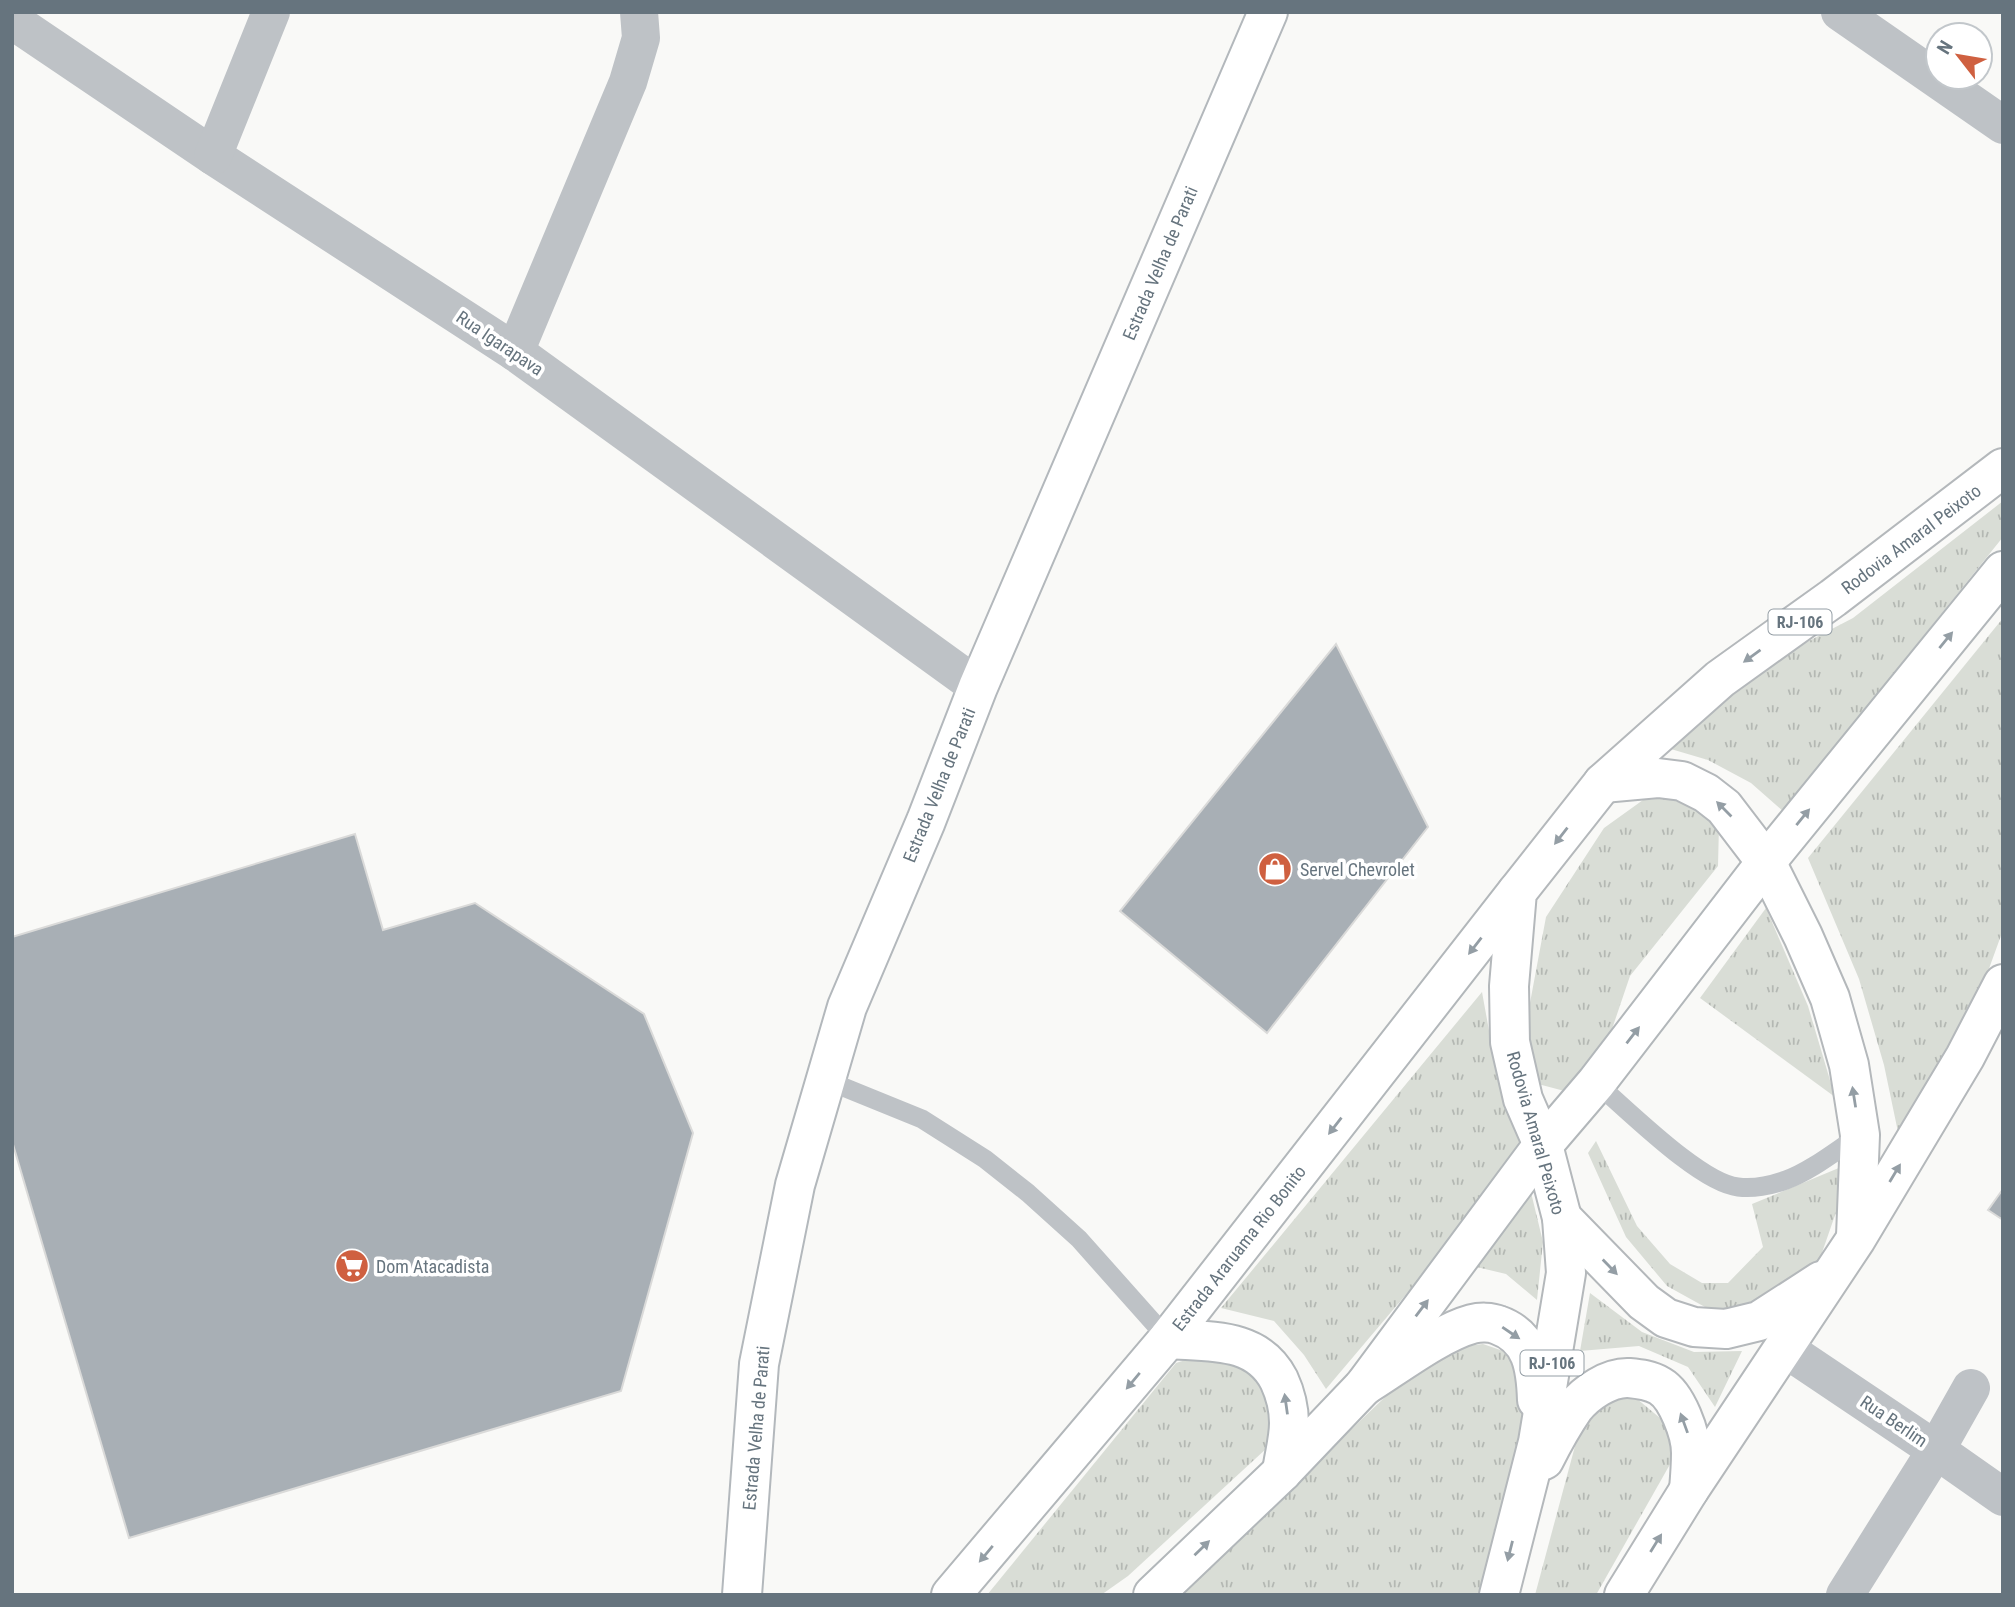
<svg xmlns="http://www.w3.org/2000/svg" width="2015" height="1607" viewBox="0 0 2015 1607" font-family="'Roboto Condensed',sans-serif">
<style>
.grass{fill:url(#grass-tufts)}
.building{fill:#a8afb5;stroke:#dadad9;stroke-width:2}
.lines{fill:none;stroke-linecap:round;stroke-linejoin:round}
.secondary-casing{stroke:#b3b8bc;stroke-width:42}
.primary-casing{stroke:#b2b7ba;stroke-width:42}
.highway-casing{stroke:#b4b8bb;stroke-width:42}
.lane{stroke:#bec2c6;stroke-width:19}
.street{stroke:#bec2c6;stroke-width:38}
.secondary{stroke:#fff;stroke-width:38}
.primary{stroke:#fff;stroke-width:38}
.highway{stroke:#fff;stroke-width:38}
.oneway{fill:#949ea5}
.labels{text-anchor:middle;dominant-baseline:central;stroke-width:7;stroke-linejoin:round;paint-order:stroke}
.shield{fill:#fff;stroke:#949ea5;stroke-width:2}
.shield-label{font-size:16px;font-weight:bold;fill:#66747e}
.street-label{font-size:18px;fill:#66747e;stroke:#fff}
.poi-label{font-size:18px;fill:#66747e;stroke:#fff;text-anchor:start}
</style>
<defs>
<pattern id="grass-tufts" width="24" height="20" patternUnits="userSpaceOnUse" patternTransform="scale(1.75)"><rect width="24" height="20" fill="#d9ddd6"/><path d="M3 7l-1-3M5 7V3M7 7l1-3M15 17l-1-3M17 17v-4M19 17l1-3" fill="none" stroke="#b4b8b3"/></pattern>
</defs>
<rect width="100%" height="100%" fill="#f9f9f7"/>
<g class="grass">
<path d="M2003 501V537L1783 811 1751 783 1708 760 1664 747 1751 671 1853 618Z"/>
<path d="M2003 618V930L1978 999 1898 1132 1884 1065 1859 979 1808 858Z"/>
<path d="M1684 797 1719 825 1718 866 1630 976 1611 1032 1572 1093 1538 1084 1527 1019 1546 917 1604 828 1643 800Z"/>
<path d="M1766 908 1808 1006 1835 1097 1700 998Z"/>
<path d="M1482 992 1496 1069 1524 1155 1326 1389 1304 1355 1274 1321 1221 1308Z"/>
<path d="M1596 1141 1637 1226 1670 1264 1702 1283H1728L1763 1247 1752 1204 1846 1165 1841 1198 1817 1267 1768 1302 1714 1312 1667 1286 1626 1237 1588 1153Z"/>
<path d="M1528 1180 1543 1242 1537 1300 1506 1274 1464 1264Z"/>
<path d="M1590 1293 1642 1332 1694 1352 1742 1351 1715 1407 1688 1367 1639 1346 1580 1351Z"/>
<path d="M1483 1344 1509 1353 1529 1383 1488 1595H1178L1406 1377 1443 1349Z"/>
<path d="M1198 1356H1236L1263 1379 1273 1408 1267 1448 1128 1576 1101 1595H987L1176 1363Z"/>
<path d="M1636 1398 1666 1423 1673 1459 1596 1595H1535L1582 1420 1608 1399Z"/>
</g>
<g class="building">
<path d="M1336 644 1428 827 1267 1033 1120 911Z"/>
<path d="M355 834 383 930 475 903 644 1014 693 1133 621 1391 129 1538 12 1141V937Z"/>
<path d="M2003 1189V1220L1988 1210Z"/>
</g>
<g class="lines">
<g class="secondary-casing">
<path id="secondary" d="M742 1595 759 1364 795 1185 847 1007 926 821 978 687 1268 12"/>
</g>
<g class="primary-casing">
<g id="primary">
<path d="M1168 1339C1210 1342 1257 1337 1279 1380 1285 1393 1289 1409 1289 1423 1289 1439 1284 1456 1282 1472"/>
<path d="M951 1595 1168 1339 1517 892"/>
<path d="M1153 1595 1282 1472 1364 1386 1543 1145 1596 1083 1766 862 2003 571"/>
</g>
</g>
<g class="highway-casing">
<g id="highway">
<path d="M1603 783 1658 778 1682 781 1706 793 1724 807 1766 862 1803 936 1830 998 1849 1065 1860 1135 1856 1236"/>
<path d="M1562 1218 1644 1302 1666 1318 1694 1327 1726 1329 1759 1321 1821 1281"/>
<path d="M1364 1386C1395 1367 1439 1333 1472 1324 1480 1322 1491 1322 1498 1325 1532 1337 1536 1368 1537 1400"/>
<path d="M1544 1460C1553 1442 1563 1424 1574 1408 1586 1393 1609 1377 1629 1378 1640 1379 1650 1380 1660 1386 1677 1396 1691 1434 1691 1453 1691 1465 1690 1478 1689 1490"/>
<path d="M1499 1595 1538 1442 1566 1273 1562 1218 1543 1145 1523 1099 1510 1042 1509 986 1517 892 1603 783 1720 679 1833 598 2003 468"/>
<path d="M1624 1595 1689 1490 1856 1239 1965 1057 2003 984"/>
</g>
</g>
<g class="lane">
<path d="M826 1080 922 1119 985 1159 1028 1193 1079 1239 1168 1339"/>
<path d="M1596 1083C1627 1109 1700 1183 1738 1187 1754 1189 1772 1185 1786 1180 1811 1171 1837 1150 1860 1135"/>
</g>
<g class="street">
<path d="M1840 12 2003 125"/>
<path d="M12 15 19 25 213 156 515 352 978 687"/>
<path d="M213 156 271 12"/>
<path d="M515 352 628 82 641 38 639 12"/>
<path d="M1784 1348 1936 1450 2003 1497"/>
<path d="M1845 1595 1936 1450 1971 1388"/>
</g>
<use href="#secondary" class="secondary"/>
<use href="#primary" class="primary"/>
<use href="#highway" class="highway"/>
</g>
<defs><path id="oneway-solid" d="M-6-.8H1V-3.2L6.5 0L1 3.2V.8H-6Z" transform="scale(1.75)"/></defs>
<g class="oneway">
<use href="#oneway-solid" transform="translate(1946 640) rotate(-51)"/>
<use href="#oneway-solid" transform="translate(1752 656) rotate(144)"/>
<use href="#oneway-solid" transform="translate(1724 809) rotate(-135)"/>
<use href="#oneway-solid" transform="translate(1803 817) rotate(-51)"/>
<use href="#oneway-solid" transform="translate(1561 836) rotate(128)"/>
<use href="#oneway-solid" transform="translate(1475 946) rotate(128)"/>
<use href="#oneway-solid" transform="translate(1633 1035) rotate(-52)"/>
<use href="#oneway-solid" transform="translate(1854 1097) rotate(-99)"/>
<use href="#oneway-solid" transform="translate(1335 1126) rotate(128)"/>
<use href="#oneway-solid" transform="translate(1895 1173) rotate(-59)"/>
<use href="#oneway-solid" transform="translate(1610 1267) rotate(46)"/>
<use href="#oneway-solid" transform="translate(1422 1308) rotate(-53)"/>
<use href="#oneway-solid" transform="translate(1511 1333) rotate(34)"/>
<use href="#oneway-solid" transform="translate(1133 1381) rotate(130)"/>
<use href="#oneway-solid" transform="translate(1286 1404) rotate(-98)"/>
<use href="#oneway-solid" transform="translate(1684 1423) rotate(-110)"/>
<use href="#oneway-solid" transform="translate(1656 1543) rotate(-58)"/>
<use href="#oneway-solid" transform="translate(1202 1548) rotate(-44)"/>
<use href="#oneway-solid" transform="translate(1510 1551) rotate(104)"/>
<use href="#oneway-solid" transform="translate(986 1554) rotate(130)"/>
</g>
<defs>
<g id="shop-disc" transform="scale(1.75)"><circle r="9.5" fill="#cf6040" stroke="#fff"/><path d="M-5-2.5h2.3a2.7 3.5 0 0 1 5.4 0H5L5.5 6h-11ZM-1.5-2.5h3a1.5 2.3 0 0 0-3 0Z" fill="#fff"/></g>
<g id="supermarket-disc" transform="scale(1.75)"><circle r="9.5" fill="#cf6040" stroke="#fff"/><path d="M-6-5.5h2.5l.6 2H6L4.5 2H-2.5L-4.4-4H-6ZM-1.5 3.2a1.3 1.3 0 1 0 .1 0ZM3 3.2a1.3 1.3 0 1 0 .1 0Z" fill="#fff"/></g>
</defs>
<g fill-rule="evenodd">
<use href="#shop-disc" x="1275" y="869"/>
<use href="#supermarket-disc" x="352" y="1266"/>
</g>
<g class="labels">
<g class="shield">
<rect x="1768.5" y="609.5" width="63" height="25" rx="5"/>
<rect x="1520.5" y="1350.5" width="63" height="25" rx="5"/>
</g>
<g class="shield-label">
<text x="1800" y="622">RJ-106</text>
<text x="1552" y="1363">RJ-106</text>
</g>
<g class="street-label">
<text transform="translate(1160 263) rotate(-67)">Estrada Velha de Parati</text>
<text transform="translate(500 343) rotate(34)">Rua Igarapava</text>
<text transform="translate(1911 539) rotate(-37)">Rodovia Amaral Peixoto</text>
<text transform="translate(939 785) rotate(-68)">Estrada Velha de Parati</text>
<text transform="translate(1536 1133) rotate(74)">Rodovia Amaral Peixoto</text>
<text transform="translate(1239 1248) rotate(-52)">Estrada Araruama Rio Bonito</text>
<text transform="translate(1894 1421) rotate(34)">Rua Berlim</text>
<text transform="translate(756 1428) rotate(-85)">Estrada Velha de Parati</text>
</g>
<g class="poi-label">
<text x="1300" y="869">Servel Chevrolet</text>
<text x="376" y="1266">Dom Atacadista</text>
</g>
</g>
<rect width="2015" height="1607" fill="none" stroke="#66747e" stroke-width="28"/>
<g transform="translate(1959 56) rotate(301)"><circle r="33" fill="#ffffff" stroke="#c2c7cb" stroke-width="2"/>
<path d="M0-5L12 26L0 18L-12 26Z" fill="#cf6040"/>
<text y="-10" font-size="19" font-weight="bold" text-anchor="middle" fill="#66747e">N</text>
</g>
</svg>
